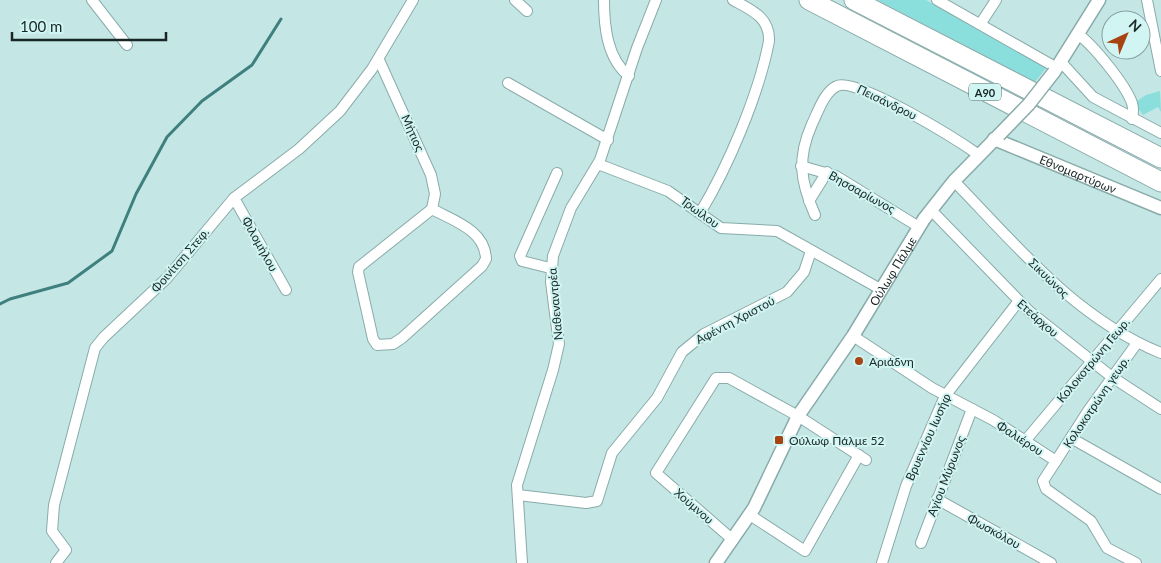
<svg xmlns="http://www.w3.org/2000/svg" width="1161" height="563" viewBox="0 0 1161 563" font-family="Lato,sans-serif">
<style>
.green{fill:#8adedb}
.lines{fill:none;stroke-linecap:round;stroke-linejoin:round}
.stream{stroke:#3f807f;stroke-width:3}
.minor-casing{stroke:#89aba9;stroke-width:12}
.tertiary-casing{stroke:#89aba9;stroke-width:15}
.motorway-casing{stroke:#89aba9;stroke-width:21}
.minor{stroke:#fff;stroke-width:10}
.tertiary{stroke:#fff;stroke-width:12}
.motorway{stroke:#fff;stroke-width:19}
.tertiary-bridge-casing{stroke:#89aba9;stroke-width:15;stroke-linecap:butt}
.tertiary-bridge{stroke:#fff;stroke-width:12}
.poi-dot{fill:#a84411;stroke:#d1f5f3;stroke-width:2}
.labels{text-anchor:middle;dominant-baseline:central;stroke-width:4;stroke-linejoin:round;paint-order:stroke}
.shield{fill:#d1f5f3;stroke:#506464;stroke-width:1}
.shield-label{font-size:11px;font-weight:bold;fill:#192626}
.street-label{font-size:12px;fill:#192626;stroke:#d1f5f3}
.poi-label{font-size:12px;fill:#192626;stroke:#d1f5f3;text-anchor:start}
</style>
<rect width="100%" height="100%" fill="#c4e7e6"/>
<g class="green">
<path d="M877 0H926L1046 68 1035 82Z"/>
<path d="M1160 91 1161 112 1158 107 1143 115 1134 103 1146 95Z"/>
</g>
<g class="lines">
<path class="stream" d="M0 304 10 299 68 283 112 251 136 194 167 137 202 101 252 65 281 19"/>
<g class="minor-casing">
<g id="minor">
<path d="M92 0 127 45"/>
<path d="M515 0 527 11"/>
<path d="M604 0C604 26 607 59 629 76"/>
<path d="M937 0 1057 68"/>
<path d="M1147 0 1161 71"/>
<path d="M981 23 996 0"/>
<path d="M1078 34C1094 46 1125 84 1132 103 1134 109 1133 114 1132 119"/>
<path d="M379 60 431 175 435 194 432 209"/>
<path d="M1061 62 1093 97 1161 133"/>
<path d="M508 83 608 140"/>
<path d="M598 164 668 191 721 228 777 231 882 290"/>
<path d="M801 166 836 176 919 227"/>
<path d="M954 181C1017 246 1075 318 1161 353"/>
<path d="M234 198 286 290"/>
<path d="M809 201 827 172"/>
<path d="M432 209C454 221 485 230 486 259L482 266 402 338 393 344 377 345 373 339 358 272 359 267Z"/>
<path d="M931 210 1030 312 1112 377 1161 409"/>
<path d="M700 213C728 167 759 94 769 41 770 17 751 10 733 0"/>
<path d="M815 215C800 181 797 158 812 124 818 112 824 92 837 86 856 76 959 141 979 155"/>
<path d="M550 268 522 261 520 256 557 173"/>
<path d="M853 336 932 388 993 420 1056 461 1043 481 1046 489 1091 521 1107 548 1136 563"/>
<path d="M1071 438 1161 489"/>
<path d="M1025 441 1161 279"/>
<path d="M1056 461 1088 411 1137 343"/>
<path d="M518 495 586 503 597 501 612 453 657 398 682 352 704 334 787 292 804 272 811 251"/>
<path d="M937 499 1051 563"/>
<path d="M750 515 805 551 859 455"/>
<path d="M733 540 656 473 716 378H729L798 416 866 460"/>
<path d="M921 543 972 409"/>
<path d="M56 563 66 550 52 531 54 505 95 348 104 337 167 278 234 198 299 149 340 111 372 69 413 0"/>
<path d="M522 563 517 485 553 370 559 344 551 282 553 256 571 208 600 160 637 48 656 0"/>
<path d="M882 563 906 486 945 396 1018 302"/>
</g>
</g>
<g class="tertiary-casing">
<g id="tertiary">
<path d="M1054 72 1099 0"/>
<path id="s1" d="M994 139 1161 208"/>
<path id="s2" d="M716 563 754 508 798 416 853 336 924 219 954 181 999 135"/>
</g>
</g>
<g class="motorway-casing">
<g id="motorway">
<path d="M809 0 1161 182"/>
<path d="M854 0 1161 158"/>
</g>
</g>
<use href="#minor" class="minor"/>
<use href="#tertiary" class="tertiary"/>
<use href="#motorway" class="motorway"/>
<g class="tertiary-bridge-casing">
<path id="tertiary-bridge" d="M999 135 1029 104 1054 72"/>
</g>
<use href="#tertiary-bridge" class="tertiary-bridge"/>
</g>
<g class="poi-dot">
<circle cx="859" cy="361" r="5"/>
<rect x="774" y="435" width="10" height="10" rx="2.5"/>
</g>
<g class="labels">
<rect class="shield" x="969" y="83.5" width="32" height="17" rx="4"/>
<g class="shield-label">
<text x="985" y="92">Α90</text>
</g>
<g class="street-label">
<text transform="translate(887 102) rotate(26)">Πεισάνδρου</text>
<text transform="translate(413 133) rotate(66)">Μήτιος</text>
<text stroke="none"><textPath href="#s1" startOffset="91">Εθνομαρτύρων</textPath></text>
<text transform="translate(862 192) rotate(29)">Βησσαρίωνος</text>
<text transform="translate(700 212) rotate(36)">Τρωίλου</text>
<text transform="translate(260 244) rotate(61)">Φιλομήλου</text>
<text transform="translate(180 260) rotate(-49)">Φοινίτση Στεφ.</text>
<text stroke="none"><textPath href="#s2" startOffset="342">Ούλωφ Πάλμε</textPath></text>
<text transform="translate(1049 278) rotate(44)">Σικυώνος</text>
<text transform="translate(555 304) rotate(-95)">Ναθεναντρέα</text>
<text transform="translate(1038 318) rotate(41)">Ετεάρχου</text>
<text transform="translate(735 320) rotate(-28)">Αφέντη Χριστού</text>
<text transform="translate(1093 360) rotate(-50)">Κολοκοτρώνη Γεωρ.</text>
<text transform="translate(1096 402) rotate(-56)">Κολοκοτρώνη γεωρ.</text>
<text transform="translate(928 437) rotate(-66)">Βρυεννίου Ιωσήφ</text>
<text transform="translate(1020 438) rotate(33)">Φαλιέρου</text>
<text transform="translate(946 476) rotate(-69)">Αγίου Μύρωνος</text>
<text transform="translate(694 506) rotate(41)">Χούμνου</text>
<text transform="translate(994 531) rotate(29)">Φωσκόλου</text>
</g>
<g class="poi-label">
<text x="869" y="361">Αριάδνη</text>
<text x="789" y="440">Ούλωφ Πάλμε 52</text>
</g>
</g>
<g transform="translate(1126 35) rotate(44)"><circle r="24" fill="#d1f5f3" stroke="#87a2a1"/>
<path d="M0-4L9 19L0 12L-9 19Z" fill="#a84411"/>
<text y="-8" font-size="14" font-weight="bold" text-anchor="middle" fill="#192626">N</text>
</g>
<path d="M12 32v8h154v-8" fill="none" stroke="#192626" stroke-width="2.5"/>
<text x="20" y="32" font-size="15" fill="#192626" stroke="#d1f5f3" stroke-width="4" paint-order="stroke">100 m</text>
</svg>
